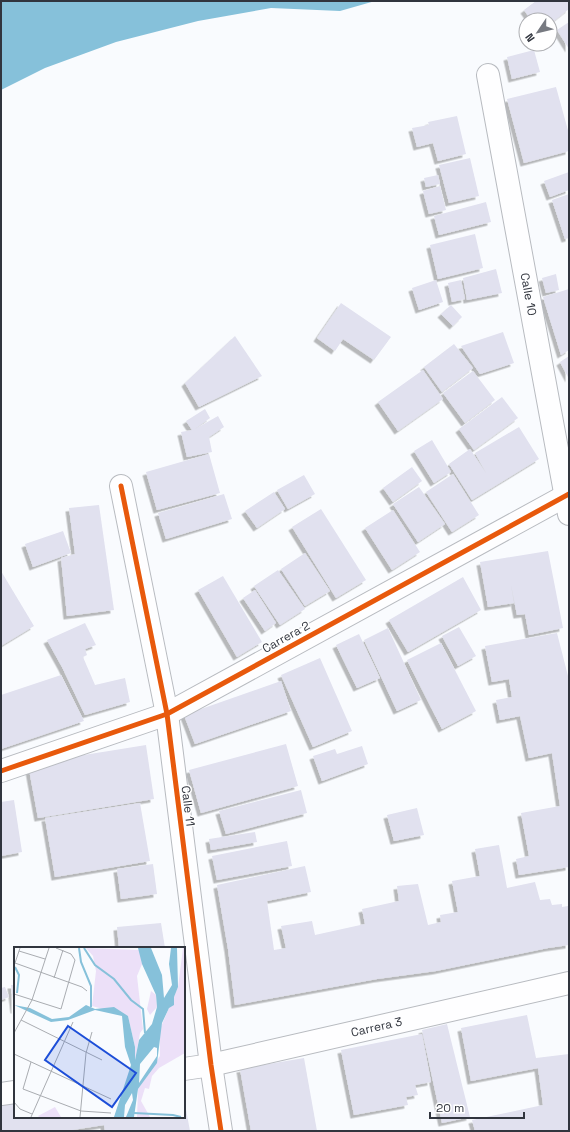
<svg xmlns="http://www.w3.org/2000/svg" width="570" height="1132" viewBox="0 0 570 1132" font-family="'Space Grotesk',sans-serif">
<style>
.water{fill:#86c1da}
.building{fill:#e1e1ef;filter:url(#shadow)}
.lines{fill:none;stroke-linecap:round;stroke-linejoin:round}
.minor-casing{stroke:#b8bbc0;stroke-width:24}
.minor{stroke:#fefeff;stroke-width:22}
.cycleway-casing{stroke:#fff;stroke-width:8}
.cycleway{stroke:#e8590c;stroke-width:5}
.labels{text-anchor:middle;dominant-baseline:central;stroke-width:3;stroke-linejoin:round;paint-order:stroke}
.street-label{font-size:12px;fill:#31353e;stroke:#fff}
.inset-river{fill:none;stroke:#86c1da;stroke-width:2}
.inset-road{fill:none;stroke:#a9acb1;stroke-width:1}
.view{fill:#1d4ed8;fill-opacity:0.15;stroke:#1d4ed8;stroke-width:2}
.inset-edge{fill:none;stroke:#31353e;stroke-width:2}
</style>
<defs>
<filter id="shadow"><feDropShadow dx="-3.5" dy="3.5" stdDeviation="0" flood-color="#0004"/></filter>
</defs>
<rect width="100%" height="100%" fill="#f9fbfe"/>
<path class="water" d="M1 1H375L340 11 271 8 198 21 116 42 45 68 1 90Z"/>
<g class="building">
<path d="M536 1H569V9L550 24V20H531L524 10Z"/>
<path d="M569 22V49L557 30Z"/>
<path d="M534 50 540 72 512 79 507 57Z"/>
<path d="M556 87 569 134V151L524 163 507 99Z"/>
<path d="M457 116 466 154 438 161 433 143 417 147 412 128 429 125 428 122Z"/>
<path d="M470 158 479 196 449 203 439 165Z"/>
<path d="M569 172V190L550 197 544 181Z"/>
<path d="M438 175 440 184 426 187 424 178Z"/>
<path d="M440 186 446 210 429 214 423 191Z"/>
<path d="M569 194V238L565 239 552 200Z"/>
<path d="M486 202 491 222 439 235 434 216Z"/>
<path d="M475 234 483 268 438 279 430 245Z"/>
<path d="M496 269 502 293 467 300 463 278Z"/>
<path d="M556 274 559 290 546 293 542 278Z"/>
<path d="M436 280 443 302 419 310 412 288Z"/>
<path d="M461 280 465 299 452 302 448 283Z"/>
<path d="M569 289V350L561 355 543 297Z"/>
<path d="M341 303 391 337 374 360 343 339 335 351 317 338Z"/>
<path d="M451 305 462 317 453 326 441 314Z"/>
<path d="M503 332 514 363 480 374 461 346Z"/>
<path d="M235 336 262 376 199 407 185 383Z"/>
<path d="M454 344 473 368 442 392 424 367Z"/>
<path d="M569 356V379L560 362Z"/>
<path d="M423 370 443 399 398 431 378 402Z"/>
<path d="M473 371 495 400 465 423 443 393Z"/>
<path d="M502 397 518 418 474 450 459 429Z"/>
<path d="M205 409 210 418 195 429 218 416 224 427 209 437 212 452 187 457 181 432 192 430 186 421Z"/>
<path d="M519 427 539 459 472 500 449 464 470 449 486 473 475 453Z"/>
<path d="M432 440 451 472 434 483 414 451Z"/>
<path d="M209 454 220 493 157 510 146 472Z"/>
<path d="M412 467 422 481 393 502 383 488Z"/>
<path d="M453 474 479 515 452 532 426 492Z"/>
<path d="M304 475 315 494 288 509 277 490Z"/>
<path d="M419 487 445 524 418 542 393 504Z"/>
<path d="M274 492 285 509 257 528 245 511Z"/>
<path d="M224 494 232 519 166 539 158 513Z"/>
<path d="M99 505 114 610 67 616 61 558 75 554 69 508Z"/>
<path d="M321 509 366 580 336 598 292 527Z"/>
<path d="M393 510 420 552 392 570 365 528Z"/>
<path d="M63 531 71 553 33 567 25 544Z"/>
<path d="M548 551 563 628 529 635 525 614 517 615 511 585 514 603 488 607 480 562Z"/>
<path d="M305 553 330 591 305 606 281 569Z"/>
<path d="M278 570 305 609 280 625 254 586Z"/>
<path d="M1 571 34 626 1 646Z"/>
<path d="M223 576 262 642 237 657 198 590Z"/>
<path d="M463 577 481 610 408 652 389 620Z"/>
<path d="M255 590 276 623 265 631 243 598Z"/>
<path d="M85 623 96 645 85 649 87 655 83 657 95 685 125 678 130 702 85 715 62 667 47 640Z"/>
<path d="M459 627 476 656 458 666 442 636Z"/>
<path d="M388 628 421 700 397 711 364 640Z"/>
<path d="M557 633 569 680V867L519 875 516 859 529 856 521 813 560 806 552 753 529 758 520 716 500 720 496 700 512 697 509 679 492 682 485 646Z"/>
<path d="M359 634 380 678 357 688 336 645Z"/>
<path d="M441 643 476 711 442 729 407 660Z"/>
<path d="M320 658 352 731 313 747 281 675Z"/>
<path d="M61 675 84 721 1 749V695Z"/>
<path d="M281 681 291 711 195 744 184 715Z"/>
<path d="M286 744 298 786 201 813 189 770Z"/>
<path d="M146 745 154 799 38 818 28 764Z"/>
<path d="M362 746 368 764 322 781 313 756 335 749 337 754Z"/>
<path d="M301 790 307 813 226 834 219 811Z"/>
<path d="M14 800 22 852 1 856V802Z"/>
<path d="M140 803 150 861 55 877 45 818Z"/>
<path d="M417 808 424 835 394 841 387 815Z"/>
<path d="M255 832 257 842 211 850 209 839Z"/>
<path d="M287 841 292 866 217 880 212 856Z"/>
<path d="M499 845 507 888 535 882 540 900 550 899 552 905 562 904V907L568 906 569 909V945L548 948 436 971 377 979 235 1005 228 949 217 885 305 866 311 892 267 901 274 950 286 948 281 926 312 921 315 935 365 924 362 909 399 901 397 886 418 884 428 925 441 922 440 915 458 912 452 881 480 876 475 849Z"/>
<path d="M153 864 157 894 121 899 117 869Z"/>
<path d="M161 923 165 948H119L117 927Z"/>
<path d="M11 985H15V1010H14Z"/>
<path d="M5 987 9 997 1 1000V988Z"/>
<path d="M527 1015 536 1058 569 1054V1131H475L472 1120 543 1105 538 1068 471 1081 461 1028Z"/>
<path d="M447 1024 470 1117 442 1123 422 1030Z"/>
<path d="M422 1034 431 1082 415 1085 418 1095 406 1097 408 1105 354 1115 341 1050Z"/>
<path d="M304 1058 317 1131H251L240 1069Z"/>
<path d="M15 1100V1117H184L185 1104 190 1131H105L104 1125 66 1131H1V1102Z"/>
</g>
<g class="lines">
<g class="minor-casing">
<g id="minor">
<path id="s1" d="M488 75 569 514"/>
<path d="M121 486 167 714 211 1065 221 1131"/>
<path d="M1 771 167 714 569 494"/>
<path id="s2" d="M184 1069 211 1065 569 983"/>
<path d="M1 1094 15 1092"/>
</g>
</g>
<use href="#minor" class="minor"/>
<g class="cycleway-casing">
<g id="cycleway">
<path d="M121 486 167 714 211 1065 221 1131"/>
<path d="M1 771 167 714 569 494"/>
</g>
</g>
<use href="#cycleway" class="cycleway"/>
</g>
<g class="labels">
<g class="street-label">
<text stroke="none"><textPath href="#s1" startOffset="223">Calle 10</textPath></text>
<text transform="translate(286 637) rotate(-29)">Carrera 2</text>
<text transform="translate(188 806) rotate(83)">Calle 11</text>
<text stroke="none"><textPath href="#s2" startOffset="197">Carrera 3</textPath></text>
</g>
</g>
<g transform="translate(14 947)">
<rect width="171" height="171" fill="#f9fbfe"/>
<path d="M72 1 126 3 128 17 123 29 129 82 126 86 121 114V100L114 69 78 59 82 24 79 9ZM169 1H171V106L145 121 138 129 135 142 131 141 127 154 136 170H123L124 142 146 109V82L164 40ZM137 44 142 48 143 60 136 68 133 62ZM41 160 47 170H25L24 169Z" fill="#ece0f8"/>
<path d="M124 1H137L148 28 150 51 158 38 155 17 157 1H163L164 40 160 50V58L155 61 148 76 143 116 124 142 120 170H112L119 153 118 146 111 158 110 170H100L117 118 111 100 108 69 81 63 54 73 37 75 0 58 16 61 38 72 55 70 72 58 81 62 100 60 114 69 121 100V113L125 93 138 77 143 60 142 48 128 17ZM140 100 143 101V109L125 136 126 117Z" fill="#86c1da" fill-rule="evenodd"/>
<path class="inset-river" d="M65 1 67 15 77 39V60M70 1 81 18 100 32 117 53 129 62 131 86M1 20 5 28 3 46M120 166 159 168 167 170"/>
<path class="inset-road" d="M5 4 31 12M1 16 68 40 73 44M0 19 6 1M40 31 49 3M0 47 47 62 61 13 57 7 42 1M7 73 88 113M0 86 18 53 35 1M0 107 97 152M17 115 9 142 67 164 97 166M0 155 6 162 18 167M17 170 59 75M66 170 72 106 78 85"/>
<path class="view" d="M54 79 122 126 98 160 31 113Z"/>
<rect width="171" height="171" class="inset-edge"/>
</g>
<rect width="570" height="1132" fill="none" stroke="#31353e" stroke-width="4"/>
<g transform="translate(538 32) rotate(235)"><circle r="19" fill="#ffffff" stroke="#adaeb2"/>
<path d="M0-3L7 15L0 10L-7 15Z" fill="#777a81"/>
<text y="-6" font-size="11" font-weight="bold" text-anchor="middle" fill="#31353e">N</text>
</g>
<path d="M430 1112v6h94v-6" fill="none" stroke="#31353e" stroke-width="2"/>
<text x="436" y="1112" font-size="12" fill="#31353e" stroke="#ffffff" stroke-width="3" paint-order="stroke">20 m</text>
</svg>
